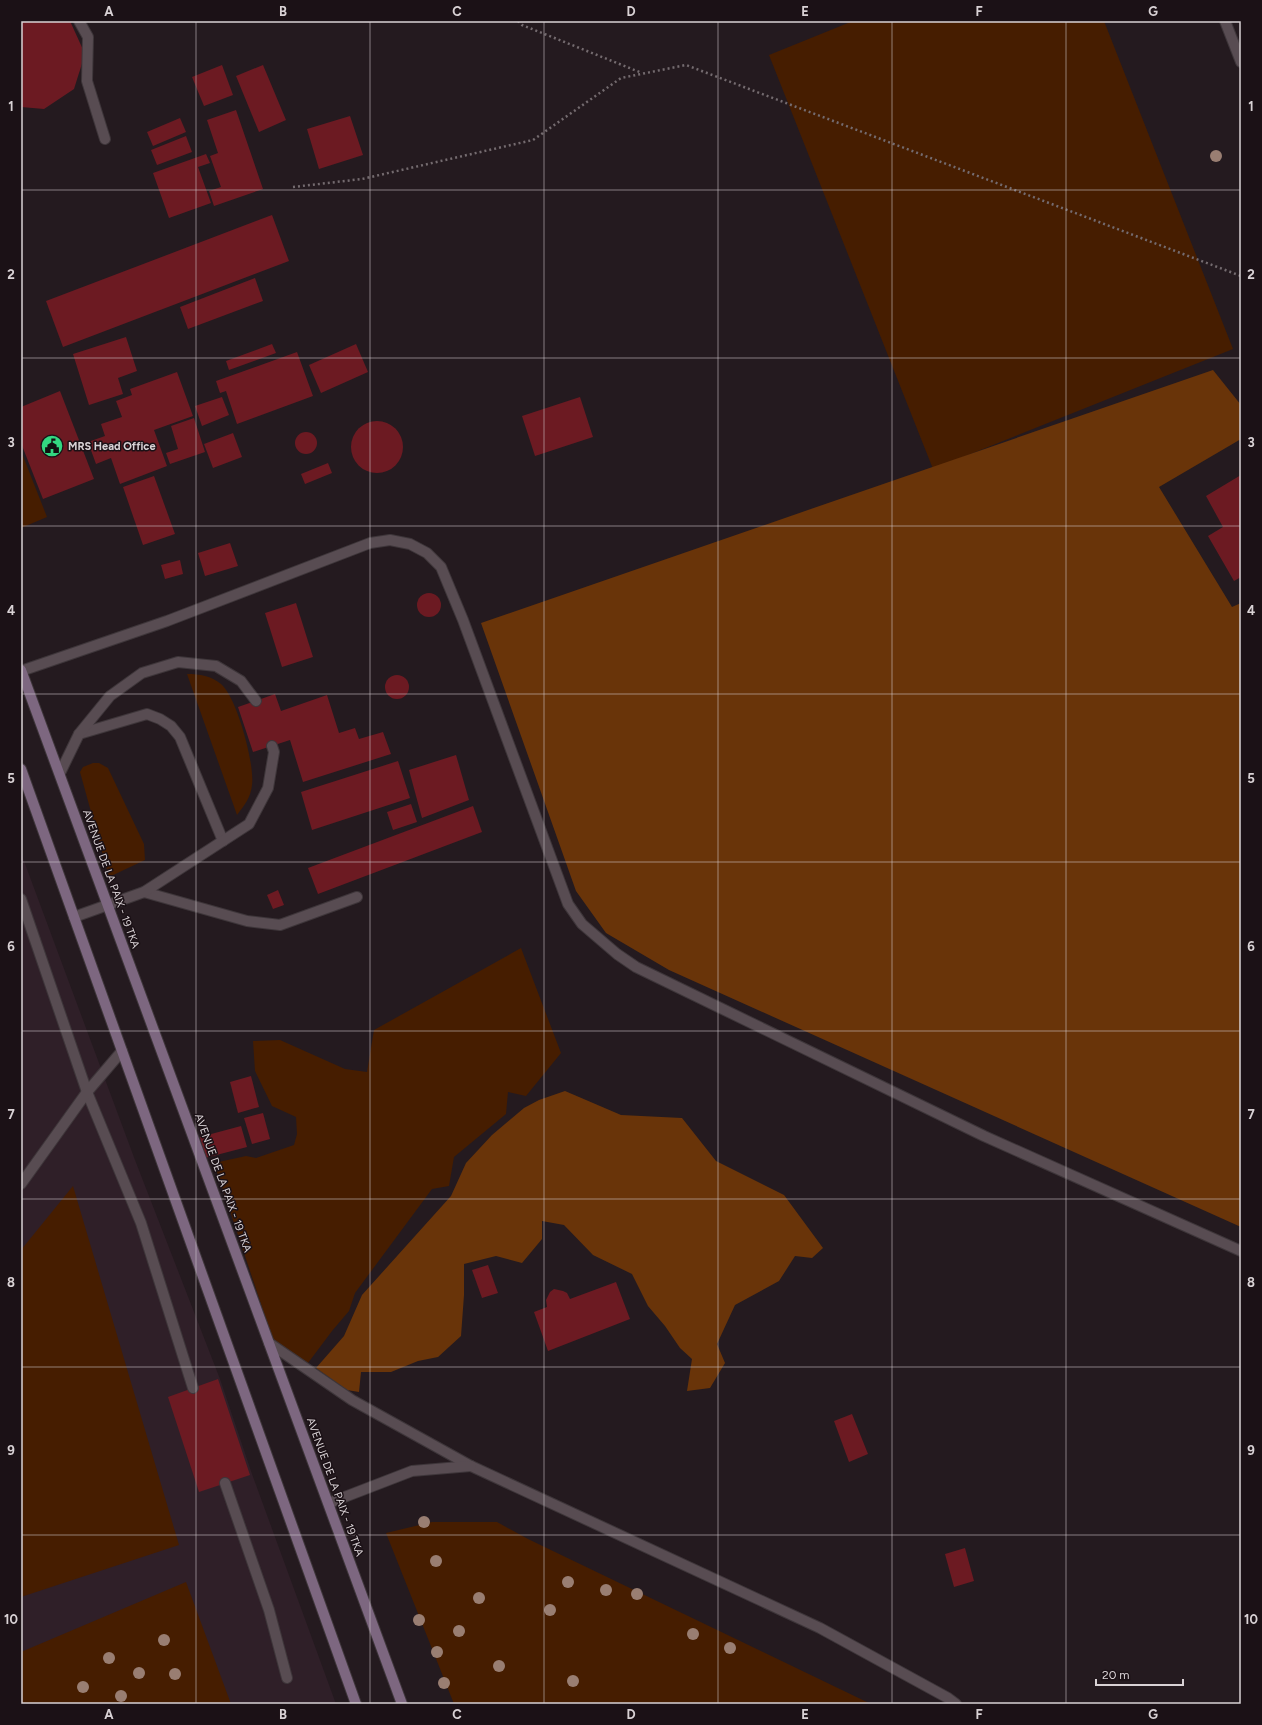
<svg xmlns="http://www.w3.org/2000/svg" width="1262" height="1725" viewBox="0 0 1262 1725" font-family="Figtree,sans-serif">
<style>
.built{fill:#2f1f28}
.green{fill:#461d00}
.forest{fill:#693409}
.building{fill:#6c1a22}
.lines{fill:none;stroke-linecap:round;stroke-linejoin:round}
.lane-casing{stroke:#3e363a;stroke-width:12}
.street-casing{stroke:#3e363a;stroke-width:12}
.secondary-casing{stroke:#3e363a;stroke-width:12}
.path{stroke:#746b6f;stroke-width:2.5;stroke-dasharray:2 3;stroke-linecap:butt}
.lane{stroke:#584c52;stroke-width:10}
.street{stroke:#584c52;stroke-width:10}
.secondary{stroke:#7d6780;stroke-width:10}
.tree{fill:#997e72}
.grid{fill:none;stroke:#d9d2d5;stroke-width:1;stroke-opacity:0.55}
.labels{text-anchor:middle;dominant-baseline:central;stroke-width:3;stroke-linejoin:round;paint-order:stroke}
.poi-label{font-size:11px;font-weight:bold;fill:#d9d2d5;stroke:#1b1116;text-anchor:start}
.street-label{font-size:11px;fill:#d9d2d5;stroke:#1b1116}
.neatline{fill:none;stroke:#d9d2d5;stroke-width:1.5}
.grid-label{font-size:13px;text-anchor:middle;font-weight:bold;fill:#d9d2d5}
</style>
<rect width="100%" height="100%" fill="#241a1f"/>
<path class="built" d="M21 853 135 1160 220 1379 252 1474 336 1704H21Z"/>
<g class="green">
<path d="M853 21H1104L1233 349 933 469 769 55Z"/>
<path d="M21 451 47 517 21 528Z"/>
<path d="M187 674C200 674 211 676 221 684 237 697 255 765 252 785 251 797 244 806 237 815Z"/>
<path d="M93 763H99L108 768 144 844 145 860 109 877 80 772 83 767Z"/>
<path d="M521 948 561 1053 526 1096 508 1092 506 1114 454 1157 449 1186 432 1189 355 1293 349 1311 332 1331 308 1363 275 1346 214 1163 246 1156 256 1158 294 1145 297 1134 296 1117 272 1106 255 1071 253 1041 280 1040 345 1069 367 1072 374 1030Z"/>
<path d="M73 1186 179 1545 21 1597V1250Z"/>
<path d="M432 1522H497L528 1539 871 1704H454L386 1533Z"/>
<path d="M186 1582 231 1704H21V1652Z"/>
</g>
<g class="forest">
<path d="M1213 370 1241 405V439L1159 487 1232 607 1241 603V1227L669 970 606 933 576 891 481 623Z"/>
<path d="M565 1091 621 1115 682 1118 716 1161 784 1195 823 1248 812 1258 795 1256 779 1281 735 1305 717 1344 725 1363 710 1388 687 1391 692 1359 680 1348 665 1326 648 1306 632 1274 593 1255 564 1225 542 1221V1239L522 1263 496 1256 464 1264V1295L461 1336 438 1357 418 1361 391 1372H361L359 1392 347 1390 316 1368 344 1336 362 1295 451 1196 466 1163 492 1135 524 1108 539 1100Z"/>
</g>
<g class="building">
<path d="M21 21H70L85 54 74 89 44 109 21 107Z"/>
<path d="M222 65 233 95 204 106 192 77Z"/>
<path d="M263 65 286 120 259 132 236 76Z"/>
<path d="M236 110 263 189 214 206 209 191 221 187 210 156 218 153 207 120Z"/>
<path d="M350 116 363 155 319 169 307 129Z"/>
<path d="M180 118 186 132 153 146 147 132Z"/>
<path d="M186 136 192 152 157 165 151 150Z"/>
<path d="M206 154 210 163 198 167 211 203 169 218 153 173Z"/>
<path d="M272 215 289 261 63 347 46 301Z"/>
<path d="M255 278 263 301 188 329 180 307Z"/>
<path d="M126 337 137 371 118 378 123 394 89 405 73 354Z"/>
<path d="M272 344 276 353 229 370 226 361Z"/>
<path d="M356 344 368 372 321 393 309 365Z"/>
<path d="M297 352 313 396 237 424 226 391 220 393 216 381Z"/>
<path d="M177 372 193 416 154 430 167 466 120 484 111 458 96 464 88 442 105 436 101 424 122 417 116 401 132 395 130 389Z"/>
<path d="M60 391 94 479 43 499 21 443V407Z"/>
<path d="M222 397 229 415 202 426 195 406Z"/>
<path d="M580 397 593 437 535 456 522 416Z"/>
<path d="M194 418 205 452 170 464 166 453 178 449 171 426Z"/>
<circle cx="377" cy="447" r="26"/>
<circle cx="306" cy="443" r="11"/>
<path d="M233 433 242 457 213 468 204 444Z"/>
<path d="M328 463 332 473 305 484 301 474Z"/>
<path d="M1241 475V577L1234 581 1208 536 1223 527 1206 496Z"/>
<path d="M154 476 175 534 143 545 123 487Z"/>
<path d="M230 543 238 566 205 576 198 553Z"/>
<path d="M180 560 183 574 165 579 161 565Z"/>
<circle cx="429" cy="605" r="12"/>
<path d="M296 603 313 657 282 667 265 613Z"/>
<circle cx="397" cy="687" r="12"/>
<path d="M275 694 281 711 327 695 339 733 355 728 359 739 383 732 391 754 303 782 290 740 253 752 238 707Z"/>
<path d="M456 755 469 800 422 818 409 770Z"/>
<path d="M398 761 410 798 312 830 301 792Z"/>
<path d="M411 804 417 822 393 830 387 812Z"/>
<path d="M473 806 482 832 318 894 308 868Z"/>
<path d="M278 890 284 905 273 909 267 895Z"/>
<path d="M251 1076 259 1107 238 1113 230 1082Z"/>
<path d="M263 1113 270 1139 252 1144 244 1118Z"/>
<path d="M241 1126 247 1147 205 1158 200 1137Z"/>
<path d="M488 1265 498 1293 482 1298 472 1270Z"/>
<path d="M616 1282 630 1319 548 1351 534 1312 547 1307 546 1300 550 1292 554 1289 563 1291 567 1293 570 1299Z"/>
<path d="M218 1379 250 1475 199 1492 168 1397Z"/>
<path d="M852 1414 868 1454 849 1462 834 1421Z"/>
<path d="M965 1548 974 1581 954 1587 945 1554Z"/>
</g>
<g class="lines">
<g class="lane-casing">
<g id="lane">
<path d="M79 21 88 37 87 81 105 139"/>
<path d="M21 671 167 621 370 543 390 540 410 544 427 553 441 567 463 620 568 904 582 924 617 954 636 967 984 1136 1241 1251"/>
<path d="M79 734 147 714 160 719 171 726 180 737 223 841"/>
<path d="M60 773 79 734 110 696 142 673 178 662 216 666 241 681 256 701"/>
<path d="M144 892 247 921 280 925 357 897"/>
<path d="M21 899 87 1092 141 1223 193 1388"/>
<path d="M74 917 144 892 249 824 268 788 274 752 272 746"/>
<path d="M21 1184 87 1092 122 1051"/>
<path d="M225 1483 269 1610 287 1678"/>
</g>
</g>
<g class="street-casing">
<g id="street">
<path d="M1225 21 1241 62"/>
<path d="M269 1343 352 1400 471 1466 820 1628 948 1698 956 1704"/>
<path d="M329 1503 412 1471 471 1466"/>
</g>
</g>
<g class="secondary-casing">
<g id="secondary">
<path d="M21 670 402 1704"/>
<path d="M21 769 356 1704"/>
</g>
</g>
<g class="path">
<path d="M518 21 522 25 642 73"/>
<path d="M293 187 362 179 533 140 621 78 686 65 1241 276"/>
</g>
<use href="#lane" class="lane"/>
<use href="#street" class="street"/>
<use href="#secondary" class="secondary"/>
</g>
<g class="tree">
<circle cx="1216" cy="156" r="6"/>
<circle cx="424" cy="1522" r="6"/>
<circle cx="436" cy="1561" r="6"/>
<circle cx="568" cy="1582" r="6"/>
<circle cx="606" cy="1590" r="6"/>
<circle cx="637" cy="1594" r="6"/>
<circle cx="479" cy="1598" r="6"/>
<circle cx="550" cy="1610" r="6"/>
<circle cx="419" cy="1620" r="6"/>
<circle cx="459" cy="1631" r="6"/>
<circle cx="693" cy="1634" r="6"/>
<circle cx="164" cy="1640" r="6"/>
<circle cx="730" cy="1648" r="6"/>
<circle cx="437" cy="1652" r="6"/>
<circle cx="109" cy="1658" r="6"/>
<circle cx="499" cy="1666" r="6"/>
<circle cx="139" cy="1673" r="6"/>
<circle cx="175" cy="1674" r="6"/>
<circle cx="573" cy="1681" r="6"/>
<circle cx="444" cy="1683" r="6"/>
<circle cx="83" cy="1687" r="6"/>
<circle cx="121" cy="1696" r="6"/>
</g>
<path class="grid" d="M196 21V1704M370 21V1704M544 21V1704M718 21V1704M892 21V1704M1066 21V1704M21 190H1241M21 358H1241M21 526H1241M21 694H1241M21 862H1241M21 1031H1241M21 1199H1241M21 1367H1241M21 1535H1241"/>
<defs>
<g id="civic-disc" transform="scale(1.15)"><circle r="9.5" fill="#33d881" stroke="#1b1116"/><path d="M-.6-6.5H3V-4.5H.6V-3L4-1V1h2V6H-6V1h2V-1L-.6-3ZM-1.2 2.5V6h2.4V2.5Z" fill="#111"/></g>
</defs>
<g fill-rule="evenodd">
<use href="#civic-disc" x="52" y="446"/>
</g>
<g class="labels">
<g class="poi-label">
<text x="68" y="446">MRS Head Office</text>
</g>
<g class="street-label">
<text transform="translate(111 879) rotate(70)">AVENUE DE LA PAIX - 19 TKA</text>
<text transform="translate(223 1183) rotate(70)">AVENUE DE LA PAIX - 19 TKA</text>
<text transform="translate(335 1487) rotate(70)">AVENUE DE LA PAIX - 19 TKA</text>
</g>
</g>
<rect width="1262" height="1725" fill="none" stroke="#1b1116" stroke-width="44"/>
<path d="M1096 1679v6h87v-6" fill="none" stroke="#d9d2d5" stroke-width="2"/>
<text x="1102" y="1679" font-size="12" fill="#d9d2d5" stroke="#1b1116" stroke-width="3" paint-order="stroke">20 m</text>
<rect x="22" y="22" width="1218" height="1681" class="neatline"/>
<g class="grid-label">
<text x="109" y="16">A</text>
<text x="283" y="16">B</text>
<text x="457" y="16">C</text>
<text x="631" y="16">D</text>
<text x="805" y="16">E</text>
<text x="979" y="16">F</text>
<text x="1153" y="16">G</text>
<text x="11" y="111">1</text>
<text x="1251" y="111">1</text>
<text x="11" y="279">2</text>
<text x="1251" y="279">2</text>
<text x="11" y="447">3</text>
<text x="1251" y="447">3</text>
<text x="11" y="615">4</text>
<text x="1251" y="615">4</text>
<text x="11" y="783">5</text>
<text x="1251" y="783">5</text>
<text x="11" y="951">6</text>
<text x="1251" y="951">6</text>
<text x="11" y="1119">7</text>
<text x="1251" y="1119">7</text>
<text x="11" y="1287">8</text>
<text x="1251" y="1287">8</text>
<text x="11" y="1455">9</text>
<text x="1251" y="1455">9</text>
<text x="11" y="1624">10</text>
<text x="1251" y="1624">10</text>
<text x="109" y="1719">A</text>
<text x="283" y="1719">B</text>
<text x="457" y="1719">C</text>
<text x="631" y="1719">D</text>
<text x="805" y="1719">E</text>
<text x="979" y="1719">F</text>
<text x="1153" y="1719">G</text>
</g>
</svg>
